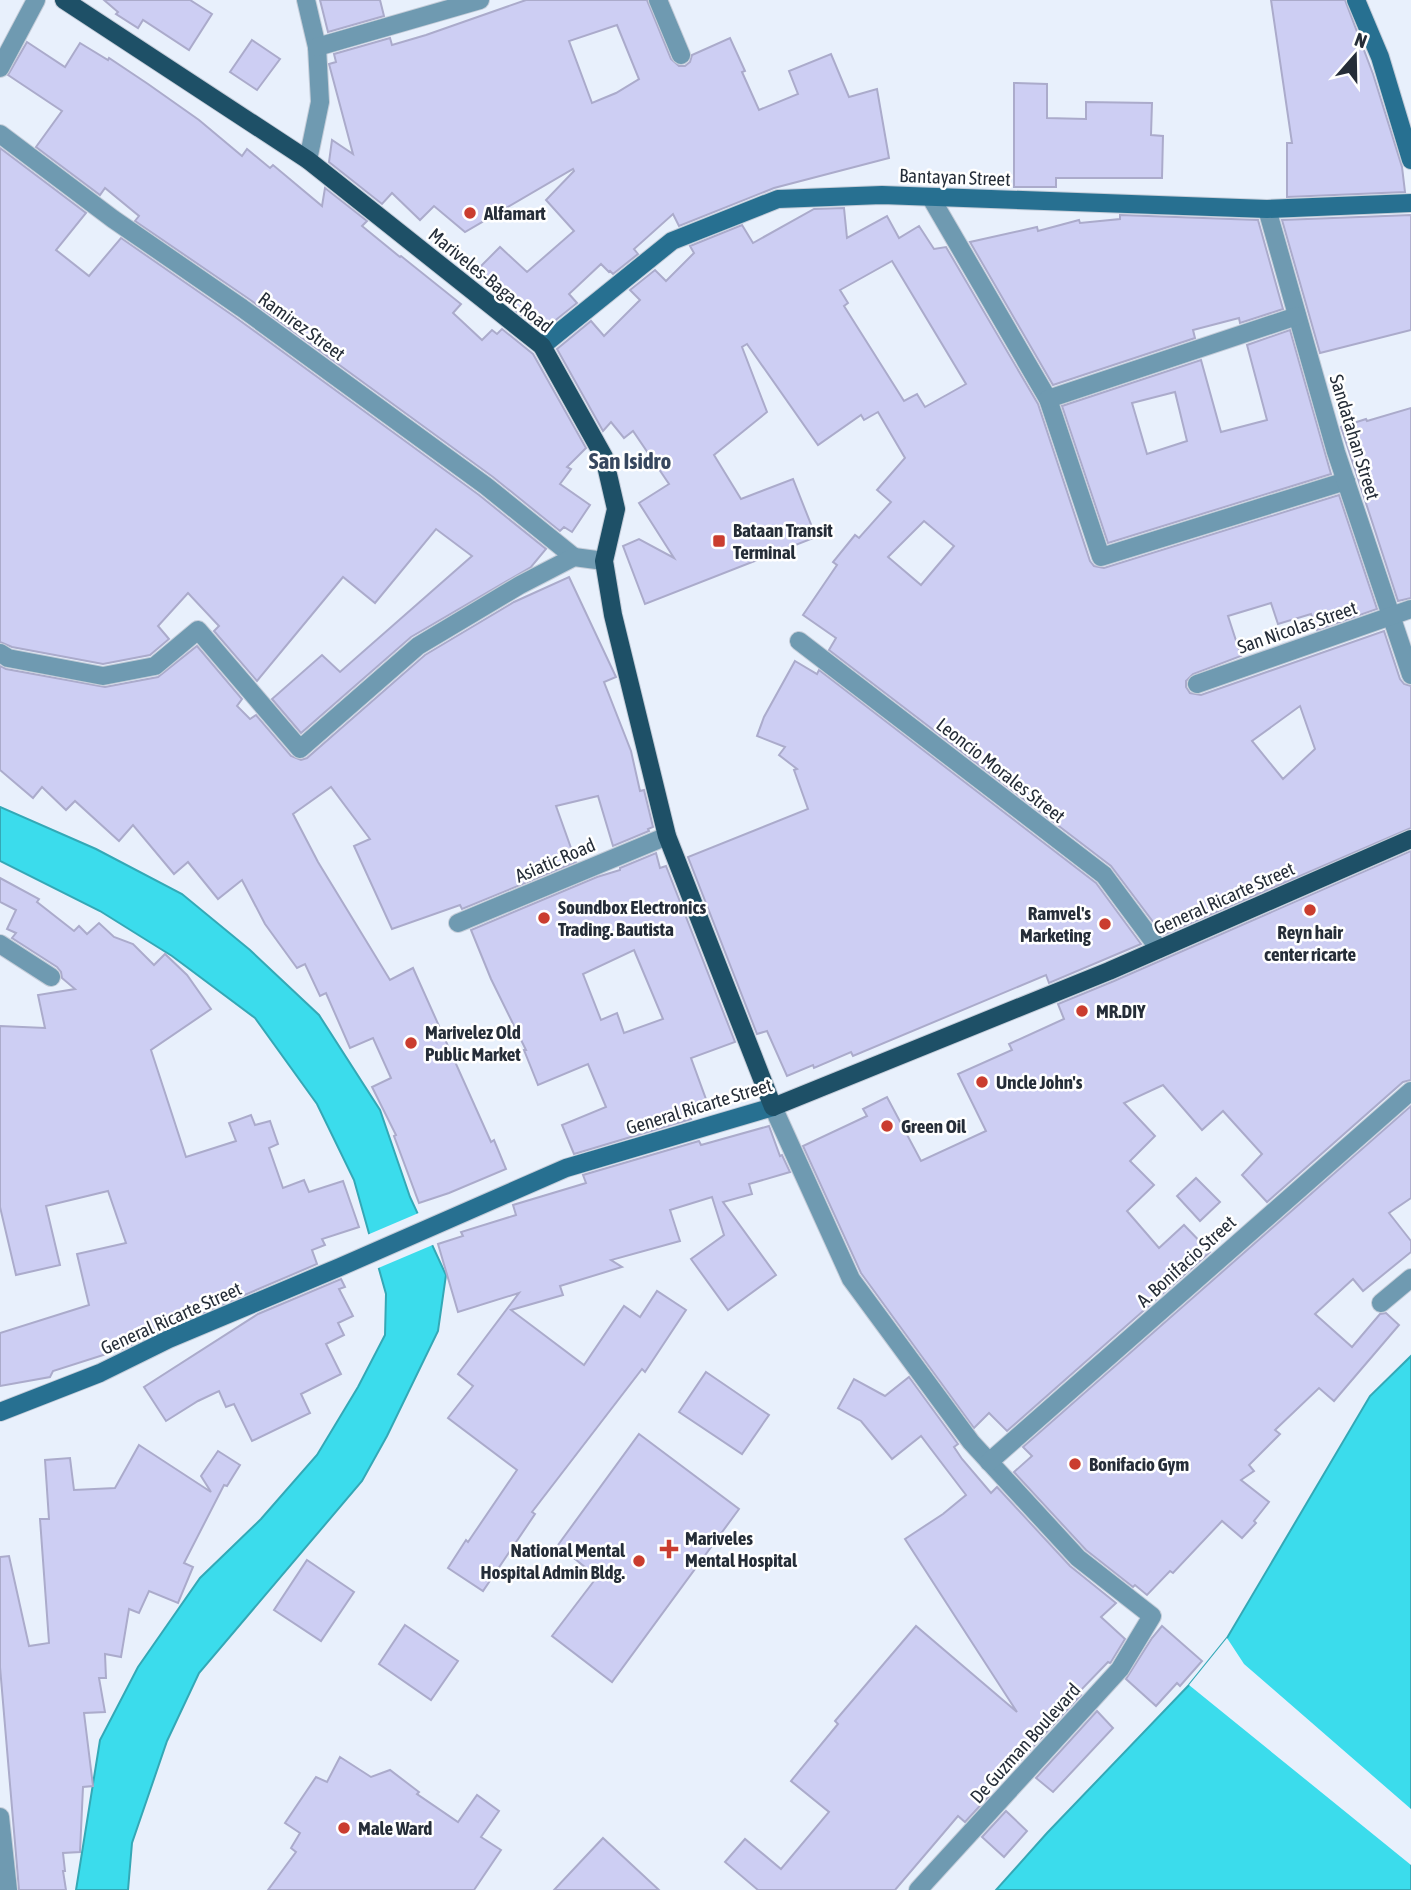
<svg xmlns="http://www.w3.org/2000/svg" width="1411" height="1890" viewBox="0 0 1411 1890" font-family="'Asap Condensed',sans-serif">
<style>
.water{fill:#3bdcec;stroke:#34a8b6;stroke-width:2}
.pier{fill:#e8f0fc}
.building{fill:#cdcef3;stroke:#ababcb;stroke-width:2;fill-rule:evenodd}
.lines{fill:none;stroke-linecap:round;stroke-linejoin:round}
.street-casing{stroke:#c5cdd9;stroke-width:20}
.secondary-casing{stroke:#c5cdd9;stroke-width:20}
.primary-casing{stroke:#c5cdd9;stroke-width:20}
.street{stroke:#6f9ab1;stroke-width:18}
.secondary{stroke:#277091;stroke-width:18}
.primary{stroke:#1e5067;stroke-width:18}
.poi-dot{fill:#ca3d2f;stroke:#fff;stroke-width:2.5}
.labels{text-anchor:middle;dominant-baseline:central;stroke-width:5;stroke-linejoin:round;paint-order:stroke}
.street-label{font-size:19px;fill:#252d38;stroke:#fff}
.poi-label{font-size:19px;font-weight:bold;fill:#252d38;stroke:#fff;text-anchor:start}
.quarter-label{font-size:23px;font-weight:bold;fill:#37475f;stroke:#fff}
</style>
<rect width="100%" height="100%" fill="#e8f0fc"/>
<g class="water">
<path d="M0 807 96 849 182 894 250 950 319 1015 380 1110 410 1197 446 1275 438 1331 387 1436 362 1481 199 1673 167 1741 132 1843 128 1890H76L100 1740 138 1667 200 1578 261 1519 317 1455 358 1387 385 1335 386 1294 354 1180 317 1104 255 1018 172 956 100 911 0 861Z"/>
<path d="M1411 1356V1890H996L1047 1833 1189 1685 1227 1638 1370 1396Z"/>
</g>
<g class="pier">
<path d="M421 1212 435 1244 376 1269 367 1235Z"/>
<path d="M1227 1638 1244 1664 1411 1809V1865L1189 1685Z"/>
</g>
<g class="building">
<path d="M104 0H190L212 14 189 50 143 20 138 28 116 14 118 12Z"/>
<path d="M320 0H380L384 16 328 32Z"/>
<path d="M526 0H647L671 59 679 66H685L690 62 692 55 730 38 745 71 742 72 759 110 798 94 789 71 831 54 849 97 877 89 889 158 774 188 679 226 673 214 634 249 638 254 613 274 610 271 609 272 601 264 569 294 577 303 542 331 512 308 513 306 476 271 500 247 527 272 574 231 546 200 574 171 573 169 465 232 434 206 420 220 392 193 382 204 329 162 332 140 353 154 329 64 336 62 334 54 390 38 392 45 426 35ZM617 25 639 79 616 93 592 103 569 41Z"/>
<path d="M1271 0H1345L1373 74 1402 167 1405 192 1287 197V143H1292Z"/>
<path d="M252 40 280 59 257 90 230 72Z"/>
<path d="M27 42 65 67 80 43 108 60 109 58 148 84 199 120 242 156 247 149 270 168 273 165 322 206 325 188 367 221 362 226 400 257 401 256 461 304 453 313 482 340 492 330 497 334 502 329 533 354 586 448 567 467 571 469 560 484 590 505 572 532 564 527 560 531 493 477 249 299 135 221 139 216 105 188 100 195 36 147 62 111 8 75Z"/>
<path d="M1014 83 1047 84V118L1086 119V102L1152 103 1151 135 1163 136 1162 178H1056V187H1014Z"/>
<path d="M0 148 86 213 56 250 89 276 121 238 235 317 479 495 546 549 531 567 411 637 301 733 272 699 322 655 340 672 472 556 436 529 375 603 343 577 257 681 214 631 219 626 188 593 158 626 169 639 150 655 103 664 12 647 0 642Z"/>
<path d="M844 208 847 238 887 216 899 238 919 226 934 249 946 247 1038 404 1090 561 1094 566 1104 568 1339 495 1377 609 1317 630 1311 614 1278 624 1271 603 1228 616 1241 656 1193 674 1186 681V687L1190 693 1201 695 1384 631 1400 679 1404 684 1411 686V828L1163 935 1111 866 829 650 836 638 803 615 837 565 833 562 855 535 859 538 891 502 877 490 905 458 878 412 864 420 861 415 818 445 747 344 742 347 767 412 714 455 741 499 793 479 816 537 645 604 623 546 639 539 674 558 639 503 669 484 633 431 624 438 611 422 603 431 557 349 591 321 604 336 640 300 630 290 655 270 666 281 694 253 690 246 742 225 753 243 814 209ZM892 261 966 384 925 407 917 394 904 401 844 306 848 303 840 290ZM924 521 954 546 921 585 888 557ZM1300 706 1315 749 1283 779 1252 741Z"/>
<path d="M1120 215 1258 220 1283 309 1240 323 1239 318 1193 330 1195 338 1053 385 970 242 1037 227 1038 231 1079 220 1080 223 1120 219Z"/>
<path d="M1411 215V330L1320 353 1282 220Z"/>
<path d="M1290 330 1331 474 1108 543 1062 406 1201 360 1221 432 1267 420 1247 345ZM1175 392 1187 441 1147 454 1132 403Z"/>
<path d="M1411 408V598L1398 601 1341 427 1366 419 1367 421Z"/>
<path d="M569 577 616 677 604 682 631 751 640 791 644 790 653 827 648 829 649 831 613 846 598 796 556 806 576 862 462 909 460 905 392 929 354 846 370 839 331 787 293 814 318 862 390 980 413 968 491 1142 494 1140 506 1169 449 1193 419 1203 394 1136 396 1135 372 1087 391 1078 373 1038 350 1048 326 993 320 996 305 964 297 968 265 924 242 880 218 899 188 862 174 874 133 825 119 841 75 801 66 810 42 787 33 798 0 770V666L6 669 105 687 158 677 197 646 242 699 237 706 250 719 256 715 291 756 301 760 307 758 425 655 514 602Z"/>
<path d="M795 661 817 674 819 670 1096 883 1141 944 1049 983 1046 975 853 1056 851 1052 814 1068 813 1065 787 1076 767 1031 757 1034 688 857 808 809 794 770 797 769 779 755 785 747 757 736 764 717Z"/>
<path d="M1411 851V1080L1403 1082 1267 1202 1242 1175 1262 1154 1223 1111 1202 1130 1163 1085 1124 1103 1155 1136 1130 1161 1154 1185 1127 1211 1159 1248 1184 1225 1210 1252 1007 1431 989 1413 974 1428 861 1273 803 1146 867 1116 863 1109 887 1097 921 1161 986 1131 958 1074 1012 1050 1009 1044 1064 1019 1058 1004 1114 981Z"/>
<path d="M656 853 660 868 666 866 735 1042 691 1058 707 1102 687 1109 691 1119 574 1154 562 1125 606 1107 588 1064 538 1085 524 1050H526L491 979 471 930 597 877 620 870V868ZM634 950 663 1019 624 1033 617 1013 601 1020 583 974Z"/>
<path d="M0 878 39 899 37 902 74 931 79 926 87 934 99 923 114 937 133 944 154 965 165 954 187 975 211 1009 151 1050 186 1157 236 1141 229 1123 251 1115 255 1125 270 1121 278 1144 269 1148 283 1188 304 1180 309 1192 343 1181 359 1227 322 1239 325 1245 312 1250 317 1264 165 1329 122 1349 53 1371 50 1377 0 1386V1333L89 1305 77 1254 126 1243 108 1191 46 1206 60 1265 16 1275 0 1207V1026L45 1028 38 995 75 989 62 978 61 972 57 967 12 938 16 933 7 929 16 910 0 902Z"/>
<path d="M1411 1106V1198L1389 1213 1411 1241V1252L1363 1291 1353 1279 1315 1314 1352 1347 1380 1314 1386 1313 1399 1325 1334 1401 1319 1388 1275 1430 1280 1434 1249 1465 1254 1471 1241 1480 1269 1502 1254 1521 1256 1523 1242 1538 1222 1521 1173 1573 1170 1571 1147 1595 1135 1585 1133 1587 1086 1550 1014 1472 1032 1456 1023 1447Z"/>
<path d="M769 1126 780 1156 782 1155 790 1172 749 1184 752 1194 723 1202 776 1275 728 1310 691 1259 724 1235 712 1197 670 1210 680 1241 611 1260 622 1267 560 1286 563 1295 511 1310 584 1365 624 1306 640 1317 657 1291 686 1310 645 1372 642 1369 532 1512 535 1514 483 1591 448 1568 466 1540 468 1542 517 1470 448 1418 473 1386 458 1374 519 1293 458 1312 438 1244 463 1236 461 1232 516 1215 513 1205 586 1183 583 1175 699 1141 701 1145Z"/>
<path d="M1196 1178 1220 1202 1200 1221 1177 1196Z"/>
<path d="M341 1279 345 1287 339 1289 353 1316 338 1323 344 1335 326 1344 341 1374 301 1394 310 1413 252 1441 234 1404 226 1407 219 1391 198 1401 166 1421 144 1387 258 1314Z"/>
<path d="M706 1372 769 1415 742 1454 679 1412Z"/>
<path d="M909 1377 958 1444 954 1447 962 1459 991 1493 997 1487 1070 1566 1116 1603 1101 1617 1125 1639 1111 1662 1110 1663 1108 1662 1078 1693 1081 1695 1018 1763 1014 1760 986 1793 989 1796 965 1822 958 1816 895 1890H758L725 1862 745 1839 781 1869 829 1812 791 1781 838 1724 835 1721 916 1626 1017 1712 905 1539 943 1514 966 1495 921 1436 892 1459 861 1421 838 1408 854 1379 885 1396Z"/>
<path d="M639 1434 739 1509 612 1682 552 1636 597 1577 558 1545Z"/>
<path d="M139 1445 211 1492 201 1476 218 1451 240 1465 227 1486 224 1485 184 1563 193 1567 178 1603 149 1591 139 1613 129 1609 121 1657 105 1654 106 1678H99L105 1712 84 1713 93 1786 83 1787 80 1852 63 1853 65 1871H63L66 1890H19L0 1667V1557L9 1556 29 1646 49 1643 40 1519H49L45 1460 70 1458 74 1490 115 1488Z"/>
<path d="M307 1560 354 1592 321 1641 274 1610Z"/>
<path d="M405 1625 458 1661 431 1700 379 1664Z"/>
<path d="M1162 1626 1202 1661 1180 1686 1177 1683 1156 1706 1126 1679 1152 1638Z"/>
<path d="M1097 1711 1113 1728 1053 1792 1036 1778Z"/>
<path d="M340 1757 371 1777 390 1770 419 1792 417 1794 458 1822 477 1795 499 1811 481 1837 501 1850 474 1890H268L296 1852 291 1848 300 1833 285 1823 316 1777 327 1782Z"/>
<path d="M1006 1811 1027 1831 1004 1857 982 1837Z"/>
<path d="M603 1838 659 1890H554Z"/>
</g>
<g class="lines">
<g class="street-casing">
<g id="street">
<path d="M306 0 317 47 320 102 308 160"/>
<path d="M658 0 681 55"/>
<path d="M317 47 480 0"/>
<path d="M0 68 36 0"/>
<path d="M0 134 113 219 242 308 486 486 574 557"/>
<path d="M931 198 1048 399 1101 557 1346 481"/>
<path d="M1267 209 1336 452 1411 675"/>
<path d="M1048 399 1297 316"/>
<path d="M799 641 1104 875 1159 949"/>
<path d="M0 653 8 658 103 676 155 666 198 630 300 749 418 646 520 585 574 557 604 561"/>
<path d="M1197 684 1411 609"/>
<path d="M458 923 667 836"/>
<path d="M0 944 51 977"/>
<path d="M773 1107 851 1279 971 1442 1078 1558 1152 1616 1120 1669 918 1890"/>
<path d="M1381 1303 1411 1278"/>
<path d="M989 1462 1411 1091"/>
<path d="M0 1817 8 1890"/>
</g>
</g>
<g class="secondary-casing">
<g id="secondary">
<path d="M1356 0 1380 57 1411 160"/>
<path d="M542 346 672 241 778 199 882 195 1267 209 1411 203"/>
<path d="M0 1412 100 1373 169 1339 340 1267 566 1168 773 1107"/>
</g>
</g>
<g class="primary-casing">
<path id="primary" d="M64 0 308 160 542 346 604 457 616 509 604 561 613 615 667 836 773 1107 1109 971 1411 839"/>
</g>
<use href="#street" class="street"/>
<use href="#secondary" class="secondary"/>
<use href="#primary" class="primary"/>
</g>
<g class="poi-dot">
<circle cx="470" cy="213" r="7"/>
<rect x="712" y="534" width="14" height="14" rx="3.5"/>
<circle cx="1310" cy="910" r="7"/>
<circle cx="544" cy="918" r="7"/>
<circle cx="1105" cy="924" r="7"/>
<circle cx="1082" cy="1011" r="7"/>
<circle cx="411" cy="1043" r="7"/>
<circle cx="982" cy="1082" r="7"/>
<circle cx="887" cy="1126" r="7"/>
<circle cx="1075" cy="1464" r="7"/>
<path d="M665.5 1538.5h7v7h7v7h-7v7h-7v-7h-7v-7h7z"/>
<circle cx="639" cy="1561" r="7"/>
<circle cx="344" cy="1828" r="7"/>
</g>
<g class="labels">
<g class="street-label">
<text transform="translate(955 177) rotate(2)">Bantayan Street</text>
<text transform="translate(491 280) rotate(39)">Mariveles-Bagac Road</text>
<text transform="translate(302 326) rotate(36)">Ramirez Street</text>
<text transform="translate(1355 437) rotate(73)">Sandatahan Street</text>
<text transform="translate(1297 627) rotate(-19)">San Nicolas Street</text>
<text transform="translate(1001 770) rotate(38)">Leoncio Morales Street</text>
<text transform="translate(555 860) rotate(-23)">Asiatic Road</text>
<text transform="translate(1224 898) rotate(-24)">General Ricarte Street</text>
<text transform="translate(699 1106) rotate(-17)">General Ricarte Street</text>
<text transform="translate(1186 1261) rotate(-42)">A. Bonifacio Street</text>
<text transform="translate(171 1318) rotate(-24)">General Ricarte Street</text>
<text transform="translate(1025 1743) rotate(-48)">De Guzman Boulevard</text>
</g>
<g class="poi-label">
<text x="484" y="213">Alfamart</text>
<text x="733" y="530">Bataan Transit<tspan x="733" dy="22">Terminal</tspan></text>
<text x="558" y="907">Soundbox Electronics<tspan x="558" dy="22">Trading. Bautista</tspan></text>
<text x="1091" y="913" text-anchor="end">Ramvel's<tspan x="1091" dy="22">Marketing</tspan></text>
<text x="1310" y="932" text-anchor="middle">Reyn hair<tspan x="1310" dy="22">center ricarte</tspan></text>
<text x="1096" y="1011">MR.DIY</text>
<text x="425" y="1032">Marivelez Old<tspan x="425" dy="22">Public Market</tspan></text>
<text x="996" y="1082">Uncle John's</text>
<text x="901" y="1126">Green Oil</text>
<text x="1089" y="1464">Bonifacio Gym</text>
<text x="685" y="1538">Mariveles<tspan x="685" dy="22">Mental Hospital</tspan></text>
<text x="625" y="1550" text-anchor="end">National Mental<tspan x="625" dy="22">Hospital Admin Bldg.</tspan></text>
<text x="358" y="1828">Male Ward</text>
</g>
<g class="quarter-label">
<text x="630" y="461">San Isidro</text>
</g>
</g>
<g transform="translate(1355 56) rotate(20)" stroke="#ffffff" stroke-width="5" paint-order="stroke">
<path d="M0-5L12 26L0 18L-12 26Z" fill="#252d38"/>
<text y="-10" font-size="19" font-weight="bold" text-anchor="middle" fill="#252d38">N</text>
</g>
</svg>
